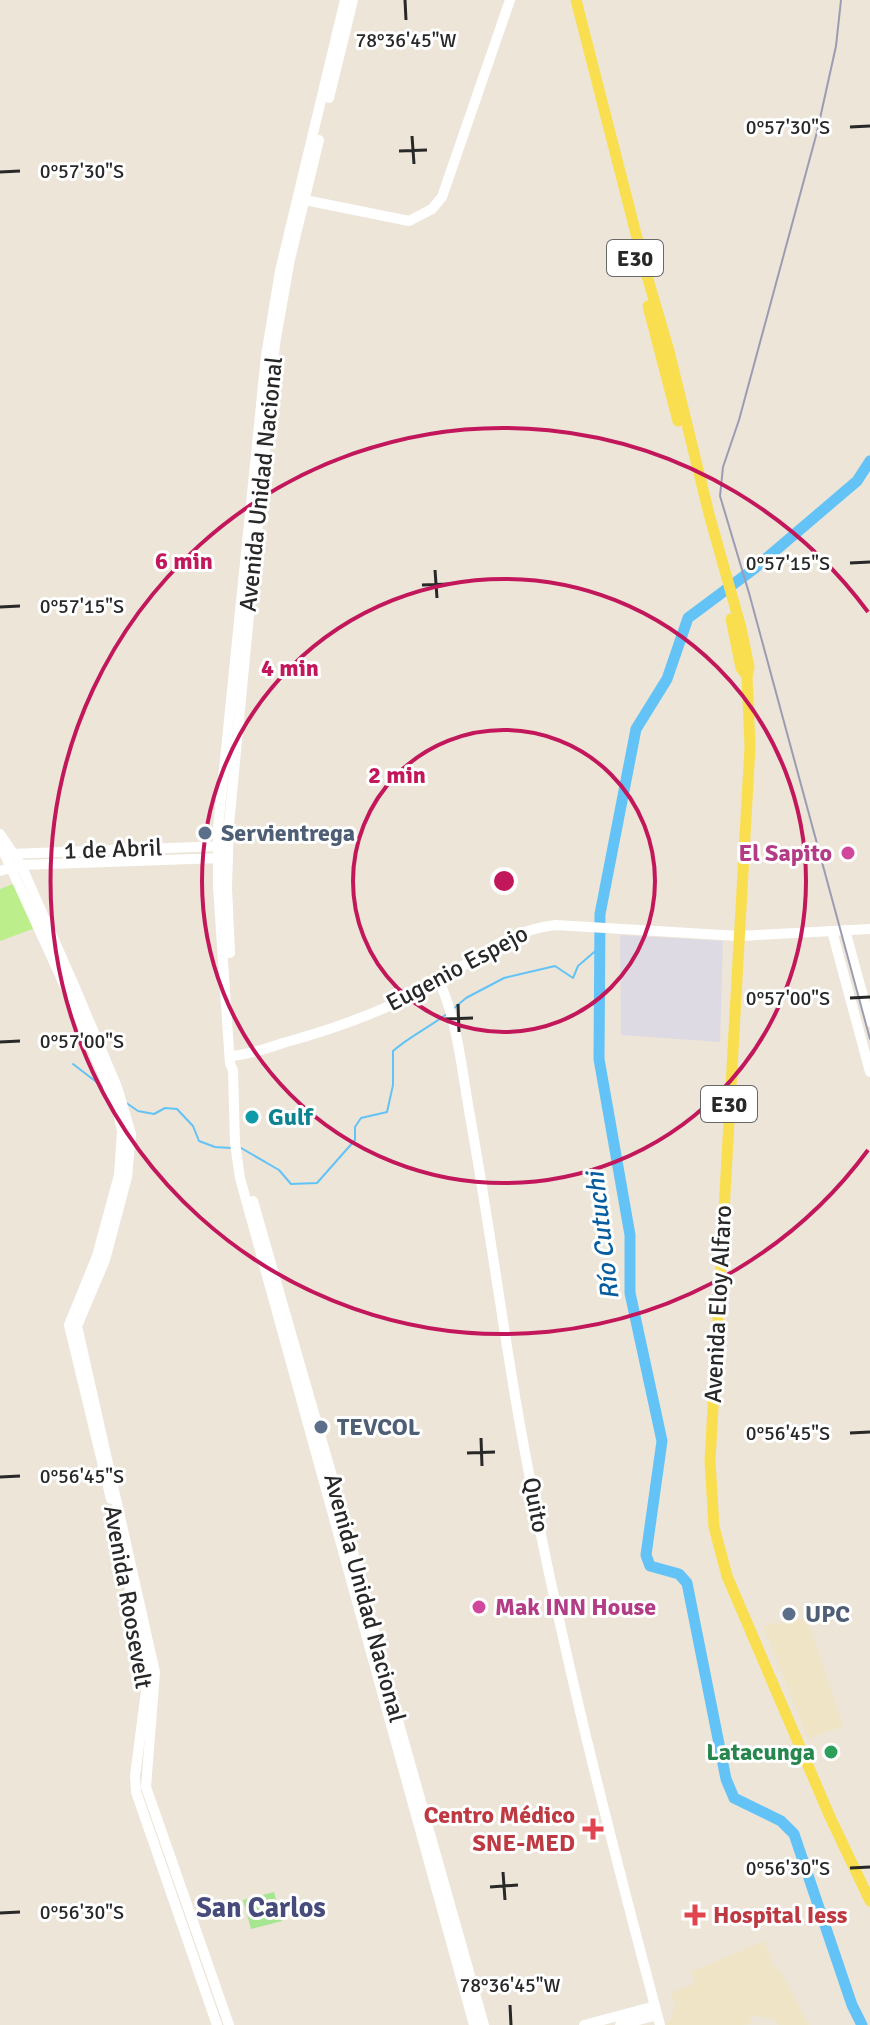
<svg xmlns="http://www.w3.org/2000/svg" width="870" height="2025" viewBox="0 0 870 2025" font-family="Signika,sans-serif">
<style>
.industrial{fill:#dddae3}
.education{fill:#efe5c6}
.green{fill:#a7e690}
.pitch{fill:#bcef8b}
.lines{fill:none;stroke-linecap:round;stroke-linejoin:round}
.stream{stroke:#63c3f6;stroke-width:2}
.river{stroke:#63c3f6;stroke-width:11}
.secondary{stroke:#fff;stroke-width:10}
.primary{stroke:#f9df50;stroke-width:11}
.rail{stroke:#9b9cb4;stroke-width:2}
.ticks{fill:none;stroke:#282828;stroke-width:3}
.ring{fill:none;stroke:#c2185b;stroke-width:4}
.service-dot{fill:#5c6f8a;stroke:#fff;stroke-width:3}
.hotel-dot{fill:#d1479c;stroke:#fff;stroke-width:3}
.culture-dot{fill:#0f9aa8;stroke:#fff;stroke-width:3}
.leisure-dot{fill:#2e9e5b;stroke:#fff;stroke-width:3}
.health-dot{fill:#e0444e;stroke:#fff;stroke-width:3}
.labels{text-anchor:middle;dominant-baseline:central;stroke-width:6;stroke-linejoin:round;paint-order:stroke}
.shield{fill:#fff;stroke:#686868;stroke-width:2}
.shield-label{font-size:22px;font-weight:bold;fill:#282828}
.street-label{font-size:24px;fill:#282828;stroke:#fff}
.service-label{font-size:24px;font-weight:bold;fill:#4e5e75;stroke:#fff;text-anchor:start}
.hotel-label{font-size:24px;font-weight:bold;fill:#b23c85;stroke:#fff;text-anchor:end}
.culture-label{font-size:24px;font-weight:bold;fill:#0d838f;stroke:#fff;text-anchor:start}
.leisure-label{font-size:24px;font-weight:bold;fill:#27864d;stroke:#fff;text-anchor:end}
.health-label{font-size:24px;font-weight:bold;fill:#be3a42;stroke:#fff;text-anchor:end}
.water-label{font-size:26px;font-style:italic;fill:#055d9f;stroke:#fff}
.quarter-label{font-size:28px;font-weight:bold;fill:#464b7b;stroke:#fff}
.ticks-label{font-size:20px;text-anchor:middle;fill:#282828;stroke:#fff;stroke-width:6;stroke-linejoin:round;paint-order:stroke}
.centre{fill:#c2185b;stroke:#fff;stroke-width:4}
.ring-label{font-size:24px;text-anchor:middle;font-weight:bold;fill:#c2185b;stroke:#fff;stroke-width:6;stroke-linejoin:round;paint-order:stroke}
</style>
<rect width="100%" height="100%" fill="#ece5d8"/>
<path class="industrial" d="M620 935 723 941 720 1042 621 1035Z"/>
<g class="education">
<path d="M807 1618 843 1726 808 1739 763 1626Z"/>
<path d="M764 1941 772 1958V1964L780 1971 809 2025H779L772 2019 755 2015 750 2018 752 2022 746 2025H662L670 2021 675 2004 671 1993 695 1983 691 1972Z"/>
</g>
<path class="green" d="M274 1892 282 1921 251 1929 243 1900Z"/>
<path class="pitch" d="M13 884 38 927 0 941V889Z"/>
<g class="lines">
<g class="stream">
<path d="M453 1009 466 998 504 978 555 966 573 978 578 966 600 947"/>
<path d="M73 1064 103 1087"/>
<path d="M125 1102 138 1111 154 1114 165 1108 177 1109 193 1126 199 1141 215 1147 231 1148"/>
<path d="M241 1148 279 1170 291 1184 317 1183 355 1140V1127L361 1118 387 1112 393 1085V1051C410 1036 430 1027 448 1013"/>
</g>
<path class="river" d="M862 2025 852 2005 794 1834 781 1821 734 1798 726 1779 687 1583 679 1574 650 1566 646 1555 662 1441 630 1293V1235L599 1059 600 914 636 729 667 679 688 618 755 568 857 481 870 461"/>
<g class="secondary">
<path d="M345 0 280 271 266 356 218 828V887L230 1064 233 1070 235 1143 240 1178 474 2025"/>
<path d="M329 98 353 0"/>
<path d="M300 199 409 221 432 209 442 197 510 0"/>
<path d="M0 834 21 865 73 983 117 1087 131 1134 127 1177 105 1260 77 1326 155 1672 146 1787 229 2025"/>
<path d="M5 843V855L79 1017 117 1108 122 1131 119 1175 97 1256 69 1325 111 1499"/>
<path d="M10 854 222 846"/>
<path d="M0 871 21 865 221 858"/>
<path d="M845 930 870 1022"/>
<path d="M832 931 870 1072"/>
<path d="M230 953 227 887 229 824 275 344 290 259 319 140"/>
<path d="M439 981C458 1022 462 1072 470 1116 487 1211 500 1307 516 1402 552 1612 605 1819 660 2025"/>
<path d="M230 1056C248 1055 266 1049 283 1043 338 1028 393 1008 442 979 480 956 510 930 556 925L739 936 870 929"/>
<path d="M253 1201 344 1518 388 1685 484 2025"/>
<path d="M127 1573 147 1683 135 1776 136 1792 217 2025"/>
<path d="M584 2025 655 2006"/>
<path d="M620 2025 657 2015"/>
</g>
<g class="primary">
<path d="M576 0 645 269 669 351 709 514 741 628 749 667 747 676 750 747 710 1461 714 1527 727 1576 830 1817 870 1901"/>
<path d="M648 306 678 421"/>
<path d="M731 619 741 668 747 676"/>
</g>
<path class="rail" d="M841 0 836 46 817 132 739 420 723 467 720 496 749 593 870 1039"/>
</g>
<path class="ticks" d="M405 0 406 20M850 127 870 126M412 136 414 164M399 151 427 150M0 172 20 171M850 563 870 562M435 570 437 598M422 585 450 584M0 607 20 606M850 998 870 997M458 1004 459 1032M445 1019 473 1018M0 1042 20 1041M850 1433 870 1432M481 1438 482 1466M467 1453 495 1452M0 1477 20 1476M850 1868 870 1867M503 1872 505 1900M490 1887 518 1885M0 1913 20 1912M510 2005 511 2025"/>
<g class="ring">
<circle cx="504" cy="881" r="151"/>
<circle cx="504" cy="881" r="302"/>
<path d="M868 1150A453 453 0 1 1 868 612"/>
</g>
<g class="service-dot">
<circle cx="205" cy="833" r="8"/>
<circle cx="321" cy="1427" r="8"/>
<circle cx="789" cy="1614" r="8"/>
</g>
<g class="hotel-dot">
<circle cx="848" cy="853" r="8"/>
<circle cx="479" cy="1607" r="8"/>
</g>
<circle class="culture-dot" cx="252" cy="1117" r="8"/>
<circle class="leisure-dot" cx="831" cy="1752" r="8"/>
<g class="health-dot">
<path d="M589 1817h8v8h8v8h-8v8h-8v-8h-8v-8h8z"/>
<path d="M691 1903h8v8h8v8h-8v8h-8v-8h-8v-8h8z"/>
</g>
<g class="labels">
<g class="shield">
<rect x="607" y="240" width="56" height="36" rx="6"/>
<rect x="701" y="1086" width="56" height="36" rx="6"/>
</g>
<g class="shield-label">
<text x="635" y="258">E30</text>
<text x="729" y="1104">E30</text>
</g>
<g class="street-label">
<text transform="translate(261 484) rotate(-84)">Avenida Unidad Nacional</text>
<text transform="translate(113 849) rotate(-2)">1 de Abril</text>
<text transform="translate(457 968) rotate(-28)">Eugenio Espejo</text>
<text transform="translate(718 1304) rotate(-87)">Avenida Eloy Alfaro</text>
<text transform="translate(536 1505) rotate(79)">Quito</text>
<text transform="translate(128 1597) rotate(80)">Avenida Roosevelt</text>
<text transform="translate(365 1598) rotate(75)">Avenida Unidad Nacional</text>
</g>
<g class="service-label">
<text x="221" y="833">Servientrega</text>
<text x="337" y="1427">TEVCOL</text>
<text x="805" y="1614">UPC</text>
</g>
<g class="hotel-label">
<text x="832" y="853">El Sapito</text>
<text x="495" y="1607" text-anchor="start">Mak INN House</text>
</g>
<g class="culture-label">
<text x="268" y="1117">Gulf</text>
</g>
<g class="leisure-label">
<text x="815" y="1752">Latacunga</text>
</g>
<g class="health-label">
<text x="575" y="1815">Centro Médico<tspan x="575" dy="28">SNE-MED</tspan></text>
<text x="713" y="1915" text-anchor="start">Hospital Iess</text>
</g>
<g class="water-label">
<text transform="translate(603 1236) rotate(-97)">Río Cutuchi</text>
</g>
<g class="quarter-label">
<text x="261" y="1908">San Carlos</text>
</g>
</g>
<g class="ticks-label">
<text x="406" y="47">78°36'45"W</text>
<text x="788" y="134">0°57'30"S</text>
<text x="82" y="178">0°57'30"S</text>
<text x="788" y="570">0°57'15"S</text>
<text x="82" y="613">0°57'15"S</text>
<text x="788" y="1005">0°57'00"S</text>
<text x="82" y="1048">0°57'00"S</text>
<text x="788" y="1440">0°56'45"S</text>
<text x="82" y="1483">0°56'45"S</text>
<text x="788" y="1875">0°56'30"S</text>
<text x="82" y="1919">0°56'30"S</text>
<text x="510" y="1992">78°36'45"W</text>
</g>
<circle cx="504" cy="881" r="12" class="centre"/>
<g class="ring-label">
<text x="184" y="569">6 min</text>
<text x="290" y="676">4 min</text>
<text x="397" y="783">2 min</text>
</g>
</svg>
